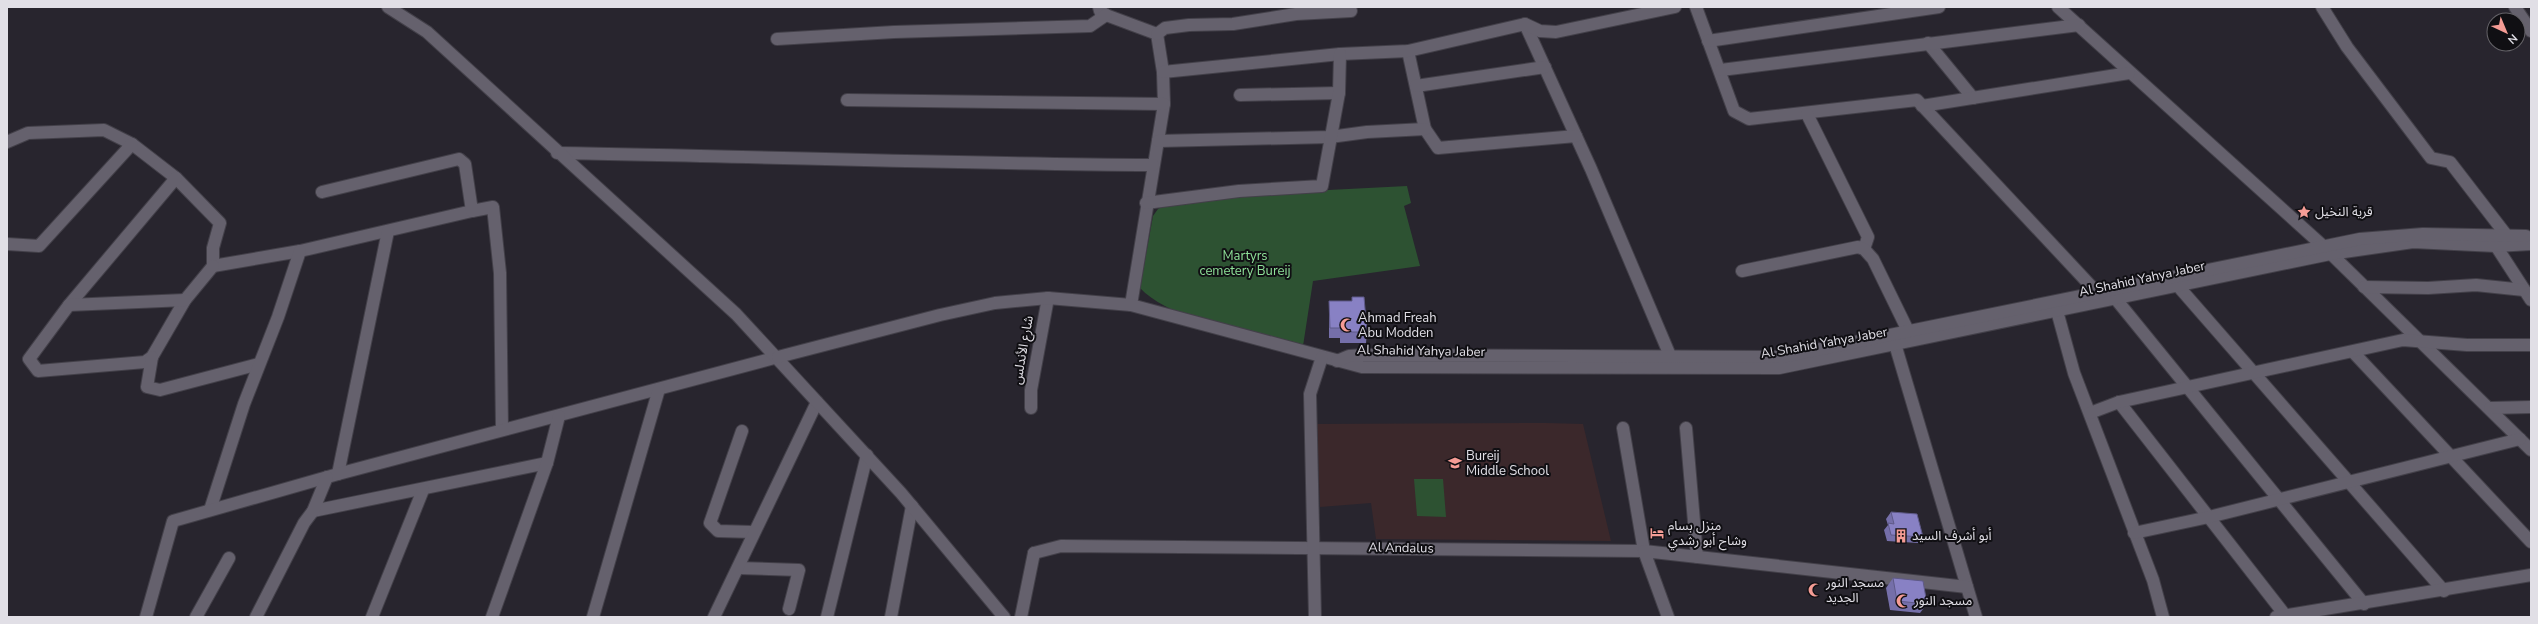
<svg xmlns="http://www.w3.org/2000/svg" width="2538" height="624" viewBox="0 0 2538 624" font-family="'Nunito Sans','Noto Sans Arabic',sans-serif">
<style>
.education{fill:#3b282b}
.green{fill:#2d5232}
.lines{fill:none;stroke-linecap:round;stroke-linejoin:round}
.minor-casing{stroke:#434049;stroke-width:14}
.tertiary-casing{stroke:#434049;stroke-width:14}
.minor{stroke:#65616d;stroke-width:12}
.tertiary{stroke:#65616d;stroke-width:12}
.wall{fill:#756fa9}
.building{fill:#8881c4;stroke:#5f5a89}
.labels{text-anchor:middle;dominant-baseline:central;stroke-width:4;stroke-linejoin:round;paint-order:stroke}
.poi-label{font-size:13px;fill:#e1dfe6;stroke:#100f13;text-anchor:start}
.park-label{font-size:13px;fill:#8fe299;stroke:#100f13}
.street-label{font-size:13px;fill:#e1dfe6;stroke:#100f13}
</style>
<rect width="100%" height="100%" fill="#28252e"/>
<path class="education" d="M1546 423 1583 424 1611 541 1376 539 1371 503 1320 507 1317 424Z"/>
<g class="green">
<path d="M1407 186 1411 203 1404 206 1420 266 1313 281 1303 346C1258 335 1172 322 1140 288L1153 216 1158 209 1165 205 1232 195Z"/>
<path d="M1414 479H1443L1446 517 1417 516Z"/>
</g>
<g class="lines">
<g class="minor-casing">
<g id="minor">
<path d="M1099 7 1100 11 1106 15 1157 34 1163 72 1164 104 1131 305"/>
<path d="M1696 7 1734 111 1749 119 1917 100 2104 300"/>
<path d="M2058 7 2323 246 2531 450"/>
<path d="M2322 7 2347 47 2431 158 2450 162 2507 236 2496 246 2531 300"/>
<path d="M1525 24 1591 169 1674 365"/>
<path d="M1157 34 1165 28 1189 25 1233 24 1296 14 1351 11"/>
<path d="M777 39 894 32 1090 26 1106 15"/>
<path d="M1708 41 1939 7"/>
<path d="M1928 43 1973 98"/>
<path d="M1408 51 1425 129 1438 148 1576 136"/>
<path d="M1721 70 2079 25"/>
<path d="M1163 72 1340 54 1408 51 1525 24 1540 31 1556 32 1675 7"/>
<path d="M1416 86 1545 67"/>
<path d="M1240 95 1339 93"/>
<path d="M847 100 1164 104"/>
<path d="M1922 106 2129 73"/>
<path d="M1807 114 1868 237 1864 249"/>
<path d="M1158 141 1330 137 1367 132 1425 129"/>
<path d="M7 142 28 133 104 130 132 144 176 178 220 223 213 248V266L300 251 472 211"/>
<path d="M557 153C756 156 954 164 1153 165"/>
<path d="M176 178 69 305 29 359 38 371 145 362 152 357 185 300 213 266"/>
<path d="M322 192 459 159 465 164 472 211 493 207 500 273 502 430"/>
<path d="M1146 203 1239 191 1322 186 1339 93 1340 54"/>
<path d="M7 244 39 246 132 144"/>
<path d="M1742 271 1858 247 1864 249 1873 259 1912 339"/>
<path d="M2178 286 2444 591"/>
<path d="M2364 287 2428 288 2476 285 2524 290"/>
<path d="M2115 298 2364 604"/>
<path d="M69 305 185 300"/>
<path d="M2057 311 2074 373 2153 580 2163 617"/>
<path d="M1895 344 1976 617"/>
<path d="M2354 353 2531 542"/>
<path d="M152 357 147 387 160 390 259 364"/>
<path d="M2119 402 2285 615"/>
<path d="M1031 408V390L1048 298"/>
<path d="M2490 408 2531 407"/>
<path d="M2090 413 2119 402 2403 340 2467 345H2531"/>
<path d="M1686 428 1697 557"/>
<path d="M742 431 710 523 718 531 753 532"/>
<path d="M338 474 388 231"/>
<path d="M210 510 244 404 278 317 300 251"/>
<path d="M313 511 547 463"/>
<path d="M2134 533 2209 517 2520 439"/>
<path d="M1034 553 1061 546 1644 551 1623 428"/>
<path d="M738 568 799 570 789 609"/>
<path d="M146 617 173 521 338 474 778 357"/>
<path d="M196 617 229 558"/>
<path d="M256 617 304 523 313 511 327 477"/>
<path d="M372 617 423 490"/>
<path d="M492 617 547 463 559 416"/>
<path d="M593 617 659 389"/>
<path d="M714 617 817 402"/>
<path d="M827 617 867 455"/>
<path d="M891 617 912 506"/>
<path d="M1668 617 1644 551 1967 587"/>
<path d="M2276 617 2531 575"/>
</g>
</g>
<g class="tertiary-casing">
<g id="tertiary">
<path d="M388 7 427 32 736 314 901 493 1004 617"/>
<path d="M2515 7 2531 31"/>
<path d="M778 357 940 315 995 303 1048 298 1131 305 1362 367 1779 368 2330 254 2413 242 2496 246 2531 244"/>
<path d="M1337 361 1349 356 1364 355 1782 357 2360 239 2423 234 2526 236"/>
<path d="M1021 617 1034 553"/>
<path d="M1315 617 1310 394 1322 357"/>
</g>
</g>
<use href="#minor" class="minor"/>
<use href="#tertiary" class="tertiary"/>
</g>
<g class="wall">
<path d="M1352 297 1367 332 1366 343H1340V338H1329V301H1352Z"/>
<path d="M1891 512 1923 537 1918 543 1887 541 1884 530 1888 525 1886 519Z"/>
<path d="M1893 578 1927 604 1920 613 1890 610 1886 588Z"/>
</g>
<g class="building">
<path d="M1352 297H1364L1367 332H1341V328H1330L1329 301H1352Z"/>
<path d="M1891 512 1917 514 1923 537 1891 535 1888 523 1894 524Z"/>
<path d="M1893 578 1923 581 1927 604 1897 601Z"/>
</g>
<defs>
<g id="sight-bare" transform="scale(1.08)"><path d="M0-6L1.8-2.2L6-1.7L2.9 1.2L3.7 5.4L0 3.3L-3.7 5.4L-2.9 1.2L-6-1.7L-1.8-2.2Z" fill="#f59c95" stroke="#100f13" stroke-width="2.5" paint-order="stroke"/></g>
<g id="mosque-bare" transform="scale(1.08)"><path d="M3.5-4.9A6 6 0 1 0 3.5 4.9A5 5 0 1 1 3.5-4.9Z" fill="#f59c95" stroke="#100f13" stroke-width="2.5" paint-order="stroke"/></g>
<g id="school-bare" transform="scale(1.08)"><path d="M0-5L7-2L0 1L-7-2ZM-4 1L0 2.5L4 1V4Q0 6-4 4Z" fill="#f59c95" stroke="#100f13" stroke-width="2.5" paint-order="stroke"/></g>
<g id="hotel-bare" transform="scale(1.08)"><path d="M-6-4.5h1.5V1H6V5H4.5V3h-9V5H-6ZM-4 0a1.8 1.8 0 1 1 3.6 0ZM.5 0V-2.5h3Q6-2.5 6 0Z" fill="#f59c95" stroke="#100f13" stroke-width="2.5" paint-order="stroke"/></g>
<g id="building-bare" transform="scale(1.08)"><path d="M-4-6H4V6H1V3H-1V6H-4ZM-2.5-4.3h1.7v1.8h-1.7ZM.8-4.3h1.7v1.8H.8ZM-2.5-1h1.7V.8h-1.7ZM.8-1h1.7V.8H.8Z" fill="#f59c95" stroke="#100f13" stroke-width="2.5" paint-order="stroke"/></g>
</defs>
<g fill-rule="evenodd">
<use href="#sight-bare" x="2304" y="212"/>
<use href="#mosque-bare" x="1347" y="325"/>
<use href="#school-bare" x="1455" y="463"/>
<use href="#hotel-bare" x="1657" y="533"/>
<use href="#building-bare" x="1901" y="536"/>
<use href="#mosque-bare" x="1815" y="590"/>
<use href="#mosque-bare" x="1903" y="601"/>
</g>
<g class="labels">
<g class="poi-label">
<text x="2315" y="212">قرية النخيل</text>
<text x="1358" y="318">Ahmad Freah<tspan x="1358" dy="15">Abu Modden</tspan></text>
<text x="1466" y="456">Bureij<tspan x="1466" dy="15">Middle School</tspan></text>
<text x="1668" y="526">منزل بسام<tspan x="1668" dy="15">وشاح أبو رشدي</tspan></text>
<text x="1912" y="536">أبو أشرف السيد</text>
<text x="1826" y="583">مسجد النور<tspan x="1826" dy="15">الجديد</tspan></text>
<text x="1914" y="601">مسجد النور</text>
</g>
<g class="park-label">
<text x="1245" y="256">Martyrs<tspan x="1245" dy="15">cemetery Bureij</tspan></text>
</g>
<g class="street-label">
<text transform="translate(2142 279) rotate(-12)">Al Shahid Yahya Jaber</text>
<text transform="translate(1824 343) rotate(-10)">Al Shahid Yahya Jaber</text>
<text transform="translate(1023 350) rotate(-80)">شارع الأندلس</text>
<text transform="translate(1421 351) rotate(1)">Al Shahid Yahya Jaber</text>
<text transform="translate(1401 548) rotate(1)">Al Andalus</text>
</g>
</g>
<rect width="2538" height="624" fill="none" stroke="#e1dfe6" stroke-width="16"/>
<g transform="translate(2506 32) rotate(136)"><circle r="19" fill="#100f13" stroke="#646267"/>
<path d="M0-3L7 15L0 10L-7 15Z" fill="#f59c95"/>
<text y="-6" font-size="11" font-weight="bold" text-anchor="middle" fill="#e1dfe6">N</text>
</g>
</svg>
